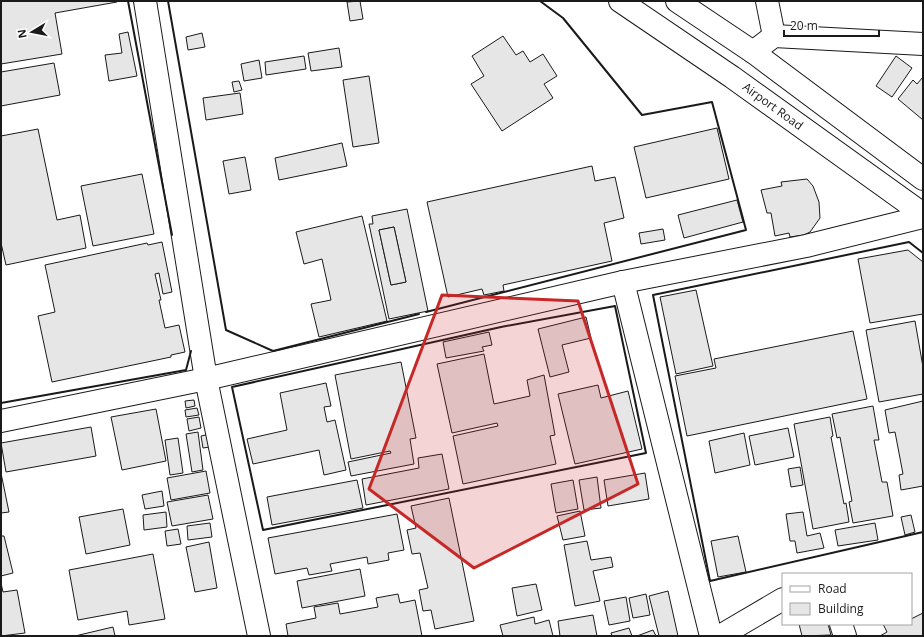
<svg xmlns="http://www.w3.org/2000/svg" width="924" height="637" viewBox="0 0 924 637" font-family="'Open Sans',sans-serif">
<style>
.building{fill:#e6e6e6;stroke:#1a1a1a;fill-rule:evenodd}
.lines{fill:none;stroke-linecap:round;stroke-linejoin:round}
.minor-casing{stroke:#1a1a1a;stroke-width:24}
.primary-casing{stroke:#1a1a1a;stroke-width:24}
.minor{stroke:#fff;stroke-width:22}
.primary{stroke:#fff;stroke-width:22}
.wall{stroke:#1a1a1a;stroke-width:2}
.marked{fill:#c62828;fill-opacity:0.2;stroke:#c62828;stroke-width:3;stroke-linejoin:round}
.labels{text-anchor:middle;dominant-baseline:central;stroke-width:3;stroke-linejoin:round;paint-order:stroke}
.street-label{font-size:12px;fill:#1a1a1a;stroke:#fff}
</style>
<rect width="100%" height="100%" fill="#fff"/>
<g class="building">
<path d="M1 1H117V2L55 13 62 54 1 64Z"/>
<path d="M360 1 363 19 350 21 347 2Z"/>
<path d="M128 32 137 76 109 81 105 55 122 53 119 34Z"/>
<path d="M202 33 205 47 188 50 186 37Z"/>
<path d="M503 36 516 55 523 51 530 62 543 54 557 76 544 84 553 98 502 131 471 84 484 76 472 56Z"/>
<path d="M339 48 342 67 311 71 308 53Z"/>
<path d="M304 56 306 69 266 75 265 62Z"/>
<path d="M896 56 912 68 892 97 876 86Z"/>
<path d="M259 60 262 78 244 81 241 64Z"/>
<path d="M54 63 60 95 1 106V72Z"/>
<path d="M369 76 379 143 353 147 343 80Z"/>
<path d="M923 77V120L898 99 913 80 917 84Z"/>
<path d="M239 81 242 90 234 92 232 82Z"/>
<path d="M240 93 243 114 206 120 203 98Z"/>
<path d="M717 128 729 179 646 198 634 147Z"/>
<path d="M38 129 57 220 80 215 86 248 6 265 1 243V136Z"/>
<path d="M342 143 347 166 279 180 275 158Z"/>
<path d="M245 157 251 190 229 194 223 161Z"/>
<path d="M592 166 595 181 615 177 624 218 604 223 612 261 503 285 504 291 484 295 482 289 448 297 427 202Z"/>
<path d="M142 174 154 234 93 246 81 186Z"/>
<path d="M807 179 813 186 819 202 820 218 810 232 804 235 790 237 789 233 775 236 771 213H767L761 190 782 186 781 182Z"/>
<path d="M737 200 743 222 684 238 678 215Z"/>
<path d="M407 209 428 311 389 319 369 224H373L372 216ZM394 227 406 282 391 285 379 230Z"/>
<path d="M362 216 387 321 319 337 311 304 331 300 322 259 304 264 296 232Z"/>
<path d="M394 227 406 282 391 285 379 230Z"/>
<path d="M663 229 665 240 641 244 639 233Z"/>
<path d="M162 242 172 292 163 294 159 273 155 274 161 300H159L165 328 179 325 185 352 171 355V357L52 382 38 316 55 312 45 265 147 243 148 245Z"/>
<path d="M908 250 923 262V314L870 323 858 259Z"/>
<path d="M696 290 713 366 676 374 660 297Z"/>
<path d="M586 317 591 338 562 345 569 372 550 377 538 329Z"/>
<path d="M915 321 923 367V394L879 402 866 330Z"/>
<path d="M853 331 867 399 687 436 675 376 716 368 714 359Z"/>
<path d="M489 332 492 345 482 347 484 351 446 358 443 342Z"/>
<path d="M484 354 494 404 530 396 527 380 544 375 555 435 550 436 556 464 463 484 453 436 498 426 497 423 452 433 437 364Z"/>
<path d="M401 362 416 438 410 439 414 464 351 476 348 462 391 453 390 451 351 459 335 375Z"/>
<path d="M326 383 331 406 324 407 327 422 335 420 346 470 324 475 319 450 253 464 247 439 287 430 280 393Z"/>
<path d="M598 385 601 398 628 391 642 449 575 464 558 394Z"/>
<path d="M194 400 195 406 186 408 185 401Z"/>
<path d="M923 401V486L901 490 899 475 903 474 895 432 889 433 885 410Z"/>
<path d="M873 406 879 440H874L882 482H887L893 516 853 523 849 502 852 501 840 437 837 438 832 414Z"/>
<path d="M197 408 199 415 186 417 185 410Z"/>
<path d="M156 409 166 461 122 470 111 417Z"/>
<path d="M199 417 201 428 189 431 187 419Z"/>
<path d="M830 417 833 436 831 437 844 504 846 503 849 522 813 529 794 424Z"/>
<path d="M91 427 96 456 6 472 1 443Z"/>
<path d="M788 428 794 457 755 465 749 436Z"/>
<path d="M198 432 203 470 192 472 186 434Z"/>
<path d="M215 433 217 446 203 448 201 436Z"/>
<path d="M744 433 750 465 715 473 709 441Z"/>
<path d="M178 438 183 473 170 475 165 440Z"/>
<path d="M442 454 449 489 366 505 362 479 419 468 418 458Z"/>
<path d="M800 467 803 485 791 487 788 469Z"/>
<path d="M206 471 210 493 171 500 167 478Z"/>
<path d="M1 473 9 512 1 513Z"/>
<path d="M645 473 649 499 608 506 604 480Z"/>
<path d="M597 477 601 508 584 510 579 480Z"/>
<path d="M357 480 363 508 272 525 267 497Z"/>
<path d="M573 480 578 509 556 513 551 484Z"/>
<path d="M162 491 164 506 145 509 142 495Z"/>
<path d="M208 495 213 519 172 526 167 502Z"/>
<path d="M449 498 474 621 435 629 431 610 423 611 419 590 428 588 420 553 412 554 407 530 416 528 411 506Z"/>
<path d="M123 509 130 545 86 554 79 517Z"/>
<path d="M580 511 585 536 563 540 557 516Z"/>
<path d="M166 512 167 527 144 530 143 515Z"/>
<path d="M803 512 807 536 820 533 824 548 797 553 795 541H790L786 514Z"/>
<path d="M397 514 404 550 388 553 389 560 368 564 367 557 330 564 332 571 309 575 307 568 275 574 268 538Z"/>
<path d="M911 515 915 532 905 535 901 517Z"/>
<path d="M210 523 212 537 188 540 187 526Z"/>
<path d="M875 523 878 540 838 546 835 530Z"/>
<path d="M178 529 181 544 167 546 165 531Z"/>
<path d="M1 536H4L13 573 1 576Z"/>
<path d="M738 536 746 572 718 577 711 541Z"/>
<path d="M587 541 591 560 611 557 613 567 593 571 600 601 575 606 564 545Z"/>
<path d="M209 542 217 588 195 592 186 547Z"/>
<path d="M153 554 165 619 129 625 127 611 78 620 69 570Z"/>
<path d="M360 569 365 596 302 608 297 581Z"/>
<path d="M1 583 3 592 17 590 25 633 1 636Z"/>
<path d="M536 584 542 610 517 616 512 588Z"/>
<path d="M668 591 678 636H659L649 596Z"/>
<path d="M398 594 400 603 415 600 422 636H288L286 624 316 618 314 607 338 603 340 614 378 607 376 598Z"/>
<path d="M646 594 650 615 633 618 629 598Z"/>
<path d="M626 597 630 621 609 625 604 601Z"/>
<path d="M923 613V636H880L887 632 883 624H911V619Z"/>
<path d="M593 615 597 636H560L558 621Z"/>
<path d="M534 617 535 624 549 620 553 636H503L500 625Z"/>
<path d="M799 624H828L831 635 802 636Z"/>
<path d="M113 627 115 636H75Z"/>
<path d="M629 628 632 636H612L611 633Z"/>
<path d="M653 630 656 636H637Z"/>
</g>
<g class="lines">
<g class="minor-casing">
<g id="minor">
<path d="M145 1 206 379 259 636"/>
<path d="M767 1 774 36"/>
<path d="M753 52 774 36 923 44"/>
<path d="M623 282 711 636"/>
<path d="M1 421 206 379 623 282 806 246 923 217"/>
<path d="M841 624 845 636"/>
<path d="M720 636 783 599"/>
</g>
</g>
<g class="primary-casing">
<g id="primary">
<path d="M620 1 732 77 923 214"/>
<path d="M677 1 753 52 923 179"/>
</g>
</g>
<use href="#minor" class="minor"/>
<use href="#primary" class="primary"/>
<g class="wall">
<path d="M128 1 172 235"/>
<path d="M168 1 226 330 273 351 419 314"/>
<path d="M923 253 909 242 653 295 710 581 923 532"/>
<path d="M615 306 646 453 263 530 232 387 501 327Z"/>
<path d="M426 312 746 230 712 102 642 115 563 18 540 1"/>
<path d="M1 403 186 370 191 351"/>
</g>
</g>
<path class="marked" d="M442 295 578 301 638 484 474 568 369 489Z"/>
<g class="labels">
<g class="street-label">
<text transform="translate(773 106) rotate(36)">Airport Road</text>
</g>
</g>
<rect width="924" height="637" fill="none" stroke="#1a1a1a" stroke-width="4"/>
<rect x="782" y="573" width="130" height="52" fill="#ffffff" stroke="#a3a3a3"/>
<rect x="790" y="586" width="20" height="6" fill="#ffffff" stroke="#a3a3a3"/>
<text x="818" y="593" font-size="12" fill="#1a1a1a">Road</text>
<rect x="790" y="603" width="20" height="12" fill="#e6e6e6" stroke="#a3a3a3"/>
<text x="818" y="613" font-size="12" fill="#1a1a1a">Building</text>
<g transform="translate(32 32) rotate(260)" stroke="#ffffff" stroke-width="3" paint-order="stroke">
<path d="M0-3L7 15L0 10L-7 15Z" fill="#1a1a1a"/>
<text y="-6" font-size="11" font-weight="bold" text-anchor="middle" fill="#1a1a1a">N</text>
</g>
<path d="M784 30v6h95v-6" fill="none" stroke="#1a1a1a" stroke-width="2"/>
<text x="790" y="30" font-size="12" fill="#1a1a1a" stroke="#ffffff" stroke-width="3" paint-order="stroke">20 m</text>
</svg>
